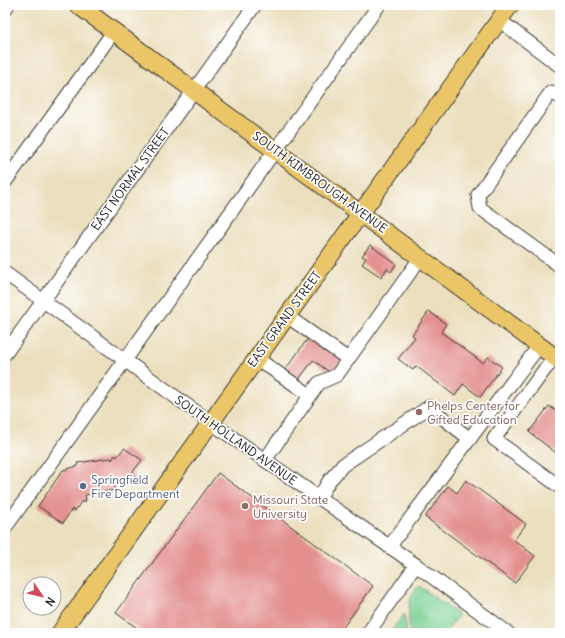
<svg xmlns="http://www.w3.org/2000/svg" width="565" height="638" viewBox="0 0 565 638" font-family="Delius,sans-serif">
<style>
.green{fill:#7dd194;stroke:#4c7658}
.building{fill:#e3908e}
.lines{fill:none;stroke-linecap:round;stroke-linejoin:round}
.minor-casing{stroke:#3b3934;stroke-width:15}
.major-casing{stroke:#3b3934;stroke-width:19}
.minor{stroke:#fff;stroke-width:13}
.major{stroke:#ebc669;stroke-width:17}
.education-dot{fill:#8d6e63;stroke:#fff;stroke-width:1.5}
.service-dot{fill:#5c6f8a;stroke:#fff;stroke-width:1.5}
.labels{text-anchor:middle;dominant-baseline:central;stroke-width:3.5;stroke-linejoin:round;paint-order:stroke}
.street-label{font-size:12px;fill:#1c1c1c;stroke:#fff}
.education-label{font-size:12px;fill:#785e54;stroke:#fff;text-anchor:start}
.service-label{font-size:12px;fill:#4e5e75;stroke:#fff;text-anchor:start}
</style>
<rect width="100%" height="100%" fill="#fff"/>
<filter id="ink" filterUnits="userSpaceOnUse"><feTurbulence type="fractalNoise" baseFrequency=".025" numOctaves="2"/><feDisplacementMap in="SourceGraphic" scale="8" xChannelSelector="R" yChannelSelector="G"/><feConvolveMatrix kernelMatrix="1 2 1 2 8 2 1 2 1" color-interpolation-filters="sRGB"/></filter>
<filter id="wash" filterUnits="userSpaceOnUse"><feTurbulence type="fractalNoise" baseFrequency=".012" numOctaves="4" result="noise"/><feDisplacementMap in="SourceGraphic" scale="16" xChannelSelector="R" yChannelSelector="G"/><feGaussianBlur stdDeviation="0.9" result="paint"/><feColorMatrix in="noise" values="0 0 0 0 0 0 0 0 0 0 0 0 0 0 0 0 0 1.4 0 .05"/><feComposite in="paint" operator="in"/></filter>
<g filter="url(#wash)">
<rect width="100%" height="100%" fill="#ebdfbe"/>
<g class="green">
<path d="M419 586 459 615 445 633H410C408 619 406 596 419 586Z"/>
<path d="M404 614 407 633H390Z"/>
</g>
<g id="blocks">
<g class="building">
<path d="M370 245 396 264 391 272 387 269 381 277 362 264 366 258 362 256Z"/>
<path d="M429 311 446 324 441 332 483 363 488 357 502 367 480 397 463 384 455 396 416 366 413 370 398 359 415 337 412 335Z"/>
<path d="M309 337 342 360 332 374 313 360 297 382 283 373Z"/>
<path d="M549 406 559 413 560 412V456L529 432Z"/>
<path d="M124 448 142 460 132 473 136 477 132 483 126 479 114 482 115 490 85 495 86 501 81 502 75 511 72 509 63 523 38 506 63 470 78 466 77 463 111 458 112 460 115 455 117 457Z"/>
<path d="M218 473 373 586 339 633H144L116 613Z"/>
<path d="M466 480 526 524 514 540 535 556 515 583 425 517 448 486 457 493Z"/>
</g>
</g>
</g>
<g filter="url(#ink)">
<use href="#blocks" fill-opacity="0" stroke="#3b3934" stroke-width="1"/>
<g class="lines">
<g class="minor-casing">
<g id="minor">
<path d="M5 9 8 5"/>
<path d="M499 20 560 66"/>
<path d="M560 97 551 92 478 195 480 208 560 266"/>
<path d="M5 182 114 31"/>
<path d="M5 273 210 422 416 565 508 633"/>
<path d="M287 316 348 359"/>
<path d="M5 354 255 5"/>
<path d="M256 358 310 395"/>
<path d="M556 358 545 369 494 439 560 487"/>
<path d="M265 460 319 383 337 375 421 257"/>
<path d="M319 498 329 481 343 465 429 407 470 439"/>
<path d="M5 528 379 5"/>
<path d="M389 547 539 346"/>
<path d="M368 633 416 565"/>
</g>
</g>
<g class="major-casing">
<g id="major">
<path d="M78 5 560 361"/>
<path d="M60 633 510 5"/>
</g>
</g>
<use href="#minor" class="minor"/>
<use href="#major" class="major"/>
</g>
</g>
<g class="education-dot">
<circle cx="419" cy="412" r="4"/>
<circle cx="245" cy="506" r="4"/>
</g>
<circle class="service-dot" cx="83" cy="486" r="4"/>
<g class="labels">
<g class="street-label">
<text transform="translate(130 179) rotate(-54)">EAST NORMAL STREET</text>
<text transform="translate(320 182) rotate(36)">SOUTH KIMBROUGH AVENUE</text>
<text transform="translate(284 319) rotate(-54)">EAST GRAND STREET</text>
<text transform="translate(236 440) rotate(35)">SOUTH HOLLAND AVENUE</text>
</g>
<g class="education-label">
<text x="427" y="405">Phelps Center for<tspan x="427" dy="14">Gifted Education</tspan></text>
<text x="253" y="499">Missouri State<tspan x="253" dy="14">University</tspan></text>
</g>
<g class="service-label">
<text x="91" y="479">Springfield<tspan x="91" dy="14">Fire Department</tspan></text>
</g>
</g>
<rect width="565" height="638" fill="none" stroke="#fff" stroke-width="20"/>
<g transform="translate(42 596) rotate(125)"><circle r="19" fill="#ffffff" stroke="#a4a4a4"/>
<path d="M0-3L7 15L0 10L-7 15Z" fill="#d1495b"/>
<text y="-6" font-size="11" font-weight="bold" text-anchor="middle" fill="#1c1c1c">N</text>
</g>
</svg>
